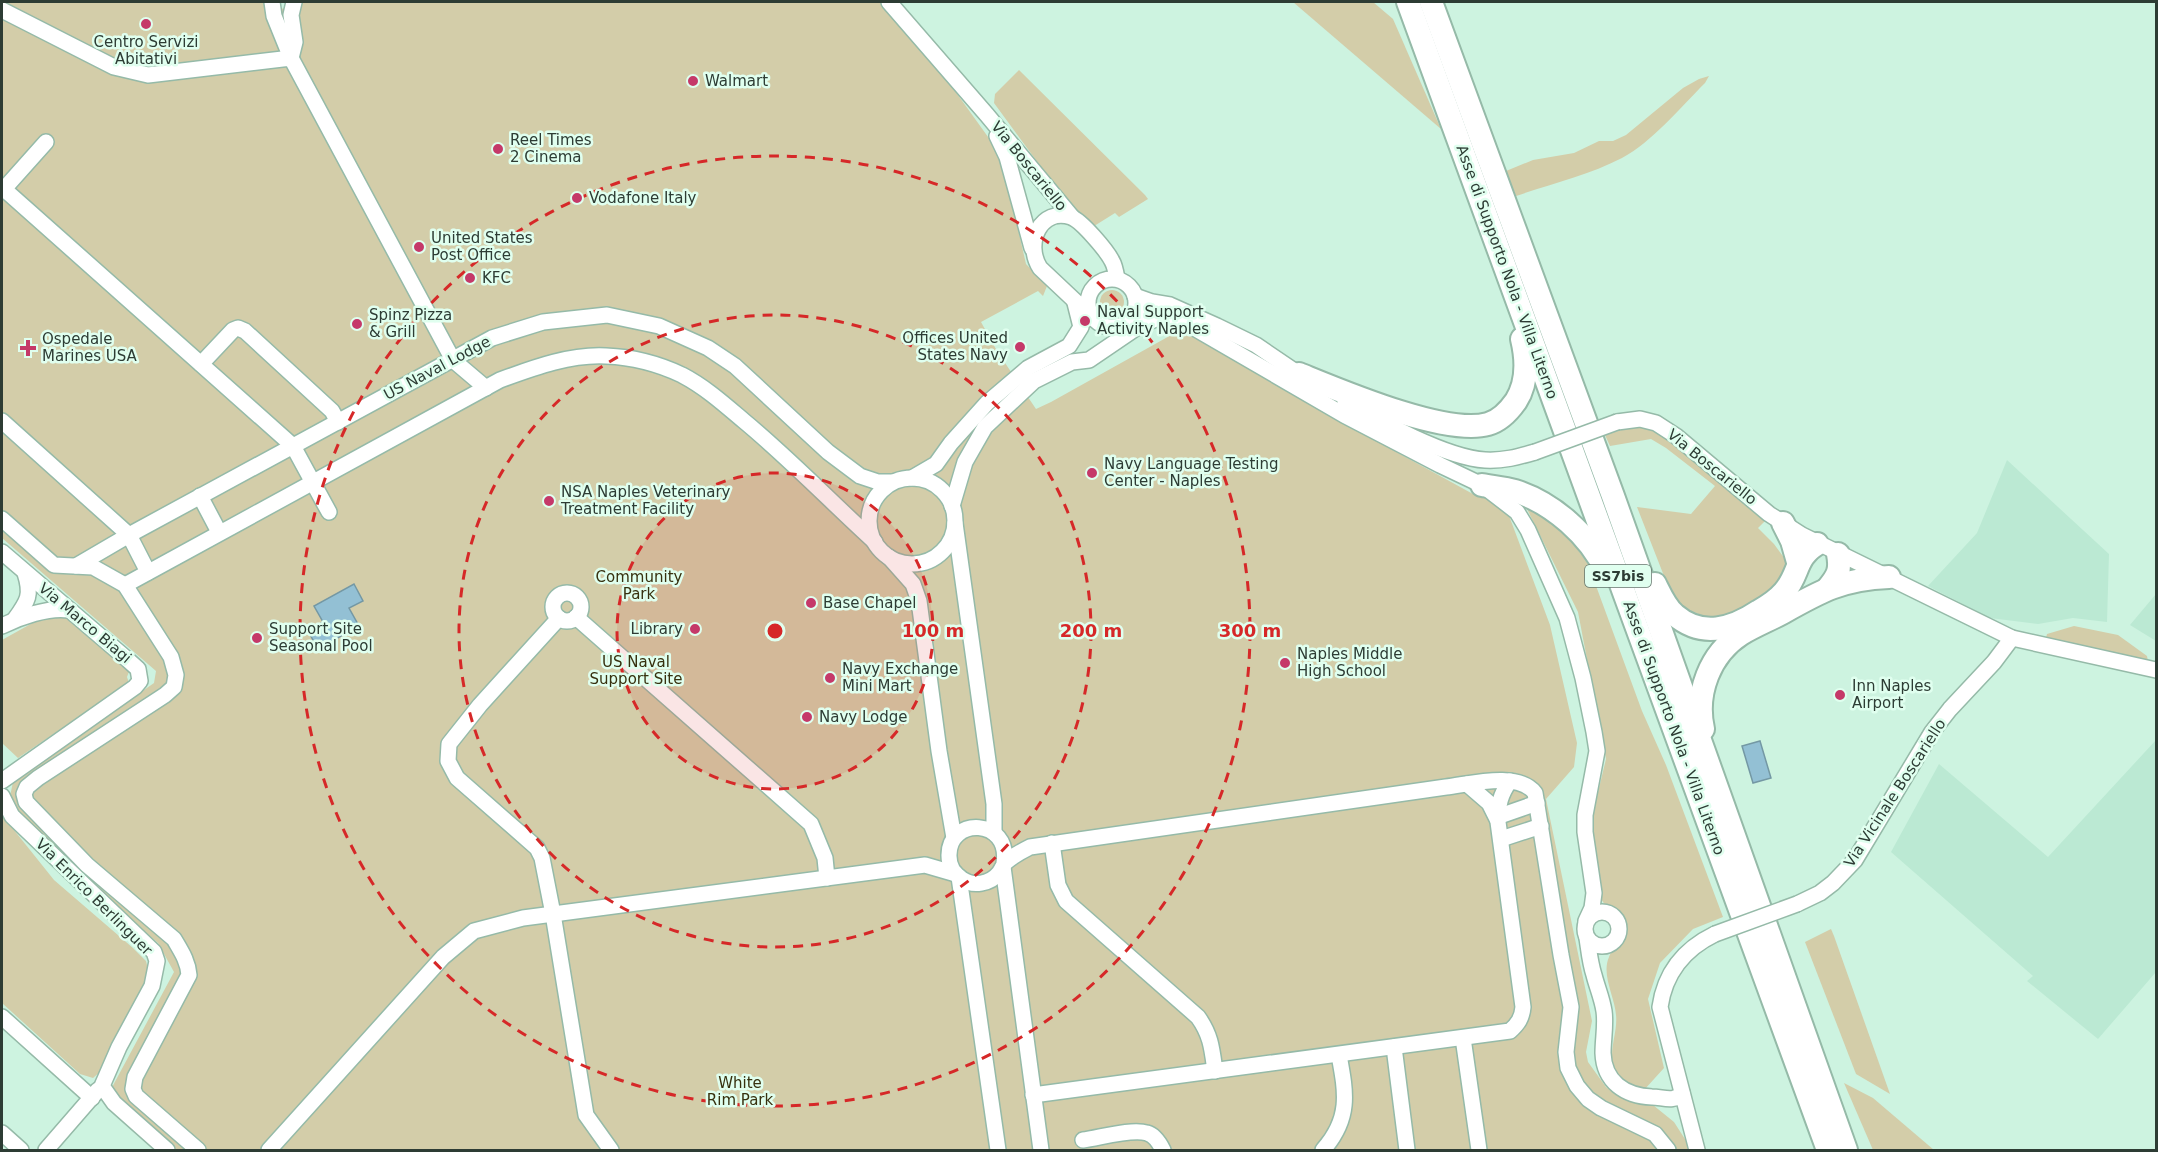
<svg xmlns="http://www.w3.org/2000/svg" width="2158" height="1152" viewBox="0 0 2158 1152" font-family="'DejaVu Sans',sans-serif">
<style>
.built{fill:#bbe9d3}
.green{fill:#d3cda9}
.water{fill:#93c0d4;stroke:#7498a4;stroke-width:1.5}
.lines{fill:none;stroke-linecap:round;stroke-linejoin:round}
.minor-casing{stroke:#95baa8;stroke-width:18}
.highway-casing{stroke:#95baa8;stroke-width:26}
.minor{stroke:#fff;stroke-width:15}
.highway{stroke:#fff;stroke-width:22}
.minor-bridge-casing{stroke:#95baa8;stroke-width:18;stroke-linecap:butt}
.minor-bridge{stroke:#fff;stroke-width:15}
.ring{fill:none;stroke:#d62828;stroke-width:3;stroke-dasharray:10 8}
.poi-dot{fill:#c53969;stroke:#e0ffef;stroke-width:2}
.labels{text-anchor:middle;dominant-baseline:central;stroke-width:5;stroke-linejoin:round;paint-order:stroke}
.shield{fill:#e0ffef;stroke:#63766c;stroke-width:1.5}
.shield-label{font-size:14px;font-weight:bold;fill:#2d3c34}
.poi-label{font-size:15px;fill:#2d3c34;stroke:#e0ffef;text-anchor:start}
.street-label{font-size:15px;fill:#2d3c34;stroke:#e0ffef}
.park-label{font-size:15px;fill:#37310f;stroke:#e0ffef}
.centre{fill:#d62828;stroke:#e0ffef;stroke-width:3}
.ring-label{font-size:18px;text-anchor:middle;font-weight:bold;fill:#d62828;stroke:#e0ffef;stroke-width:5;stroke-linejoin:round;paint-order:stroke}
</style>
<rect width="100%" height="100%" fill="#cdf3e0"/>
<g class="built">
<path d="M2007 460 2109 554 2107 622 2073 618 2038 624 1990 618 1928 586 1977 533Z"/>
<path d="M2156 594V641L2130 625Z"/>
<path d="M2156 740V972L2098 1039 2027 981 2033 976 1891 852 1939 764 2048 857Z"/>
</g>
<g class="green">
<path d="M2 2H274L275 9 294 8V2H880L927 52 1001 155 1026 264 1047 286 1043 296 1038 291 981 322 997 351 1036 409 1051 402 1182 329 1260 371 1327 414 1473 494 1505 505 1550 625 1577 743 1574 767 1546 799 1592 1021 1586 1052 1588 1062 1606 1087 1616 1095 1653 1105 1674 1122 1692 1150H177L110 1091 174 972 158 943 67 865 9 801 13 782 154 683 156 671 2 538Z"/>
<path d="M1293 2H1373L1393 19 1441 129Z"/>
<path d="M1019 70 1145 195 1148 199 1119 217 1115 213 1091 228 1069 205 994 103 995 94Z"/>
<path d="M1709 76 1705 83C1681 107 1652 142 1622 158 1589 175 1551 184 1516 196L1506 171 1533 160 1574 153 1599 141H1613L1626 135 1683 88 1699 79Z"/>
<circle cx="1112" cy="302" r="12"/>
<path d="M1631 427H1650L1670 439 1765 521 1758 528 1774 544 1785 559V575L1774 595 1729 616 1709 618 1691 611 1673 599 1637 507 1691 514 1715 486 1666 448 1651 439 1610 446 1605 435Z"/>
<path d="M1509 496 1552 520 1572 541 1588 564 1642 711 1666 765 1723 917 1693 929 1660 963 1648 999 1664 1068 1645 1089C1634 1085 1621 1082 1615 1070 1607 1053 1618 1033 1616 1015 1615 997 1601 975 1609 957 1616 940 1628 943 1621 921L1623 917 1616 909C1609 910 1605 905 1601 899L1592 842 1593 813 1606 759 1578 612 1527 509Z"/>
<path d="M45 616H63L71 620 130 669 127 677 129 683 18 758 2 743V640Z"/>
<path d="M2074 626 2118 635 2147 656 2148 661 2049 642 2046 638 2047 634Z"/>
<path d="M2 815 54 880 133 948 146 961 149 973 146 983 101 1071 93 1078 80 1074 2 1003Z"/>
<path d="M1831 929 1834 936 1890 1094 1856 1074 1805 942Z"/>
<path d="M1844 1083 1873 1098 1934 1150H1873Z"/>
</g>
<g class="water">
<path d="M354 584 363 601 349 608 359 626 318 649 308 631 323 622 314 606Z"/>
<path d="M1760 741 1771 778 1753 783 1742 746Z"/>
</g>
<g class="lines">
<g class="minor-casing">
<g id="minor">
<path d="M272 2 274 16 291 58"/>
<path d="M889 2 987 115 1072 217"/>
<path d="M2 10 114 67 148 75 291 58 453 360 486 388"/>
<path d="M291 58 295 42 291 15 294 2"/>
<path d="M997 136 1007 157 1032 248"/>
<path d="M4 189 46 142"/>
<path d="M2 191 4 189 293 446 329 512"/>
<circle cx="1112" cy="303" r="24"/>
<path d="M1135 296 1152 302 1170 305 1217 326 1256 345 1306 379"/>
<path d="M1134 314 1162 316 1189 325 1344 415 1440 465 1482 485 1517 512 1528 530 1567 618 1583 678 1594 732 1597 751 1585 815V832L1594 893 1592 908 1586 921"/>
<path d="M1091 316 1040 268C1024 243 1041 207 1071 217 1082 221 1107 251 1112 261 1115 266 1116 273 1117 279"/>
<path d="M201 364 233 330 238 328 245 331 332 411 338 422"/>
<path d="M1345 401C1379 421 1447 458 1485 460 1503 461 1518 457 1535 452"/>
<path d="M2 421 129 535 148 572"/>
<path d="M1617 422 1640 419 1656 423 1676 436 1769 514 1802 535 2012 638 2156 670"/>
<path d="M912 478 936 464 951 443 987 403 1028 368 1069 346 1081 327 1075 303"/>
<circle cx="912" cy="521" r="43"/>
<path d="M200 496 219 532"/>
<path d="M952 506 965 462 985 427 1034 381 1072 362 1089 360 1139 326 1158 318"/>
<path d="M2 519 54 565 93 567 125 585 171 657 176 675 174 687 165 695 38 778 27 787 24 794 26 802 87 865 174 939C181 951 188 961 189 975L135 1077 133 1089 136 1096 198 1150"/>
<path d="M955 523 994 804V833"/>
<path d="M2 552 128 660 138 669 140 681 135 687 2 781"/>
<path d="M889 557 913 584 919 601 939 751 954 838"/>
<path d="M76 566 129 535 492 338 543 322 607 315 659 326 708 348 735 366 828 452 860 476 878 482H892"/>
<path d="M125 585 500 380C533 368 570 354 606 356 631 357 659 364 682 375 705 387 724 404 744 421 790 459 831 502 875 542"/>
<circle cx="567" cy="607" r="14"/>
<path d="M576 617 811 824 825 858 827 878"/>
<path d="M559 618 480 705 449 744 448 761 457 778 537 848 542 858 553 914 586 1115 611 1150"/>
<path d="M15 619C28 601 32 595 25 573"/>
<path d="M2 626C20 617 48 607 69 610"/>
<path d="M1467 784 1489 803 1497 819"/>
<path d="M2 796 12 816 154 952 157 961 152 986 119 1047 102 1086 114 1103 167 1150"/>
<path d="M1497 817 1537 803"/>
<path d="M1501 839 1541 826"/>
<path d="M1052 843 1058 885 1066 901 1198 1017C1211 1035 1212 1049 1215 1071"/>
<path d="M1004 863C1011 818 948 816 949 856 949 865 954 874 962 879 973 887 990 884 999 873 1002 869 1003 865 1006 862 1013 856 1022 851 1030 847L1446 787C1471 784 1518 771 1535 793L1561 955 1571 1007 1566 1052 1568 1068 1577 1086 1588 1099 1601 1108 1655 1134 1668 1150"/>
<path d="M1003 867 1041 1150"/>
<path d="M959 877 998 1150"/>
<path d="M1797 904 1820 893 1833 883 1855 860 1932 732 1950 709 1994 662 2012 638"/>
<circle cx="1602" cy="929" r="17"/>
<path d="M1587 938C1589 951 1590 963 1594 975 1597 987 1602 998 1604 1011 1606 1025 1603 1039 1603 1053 1604 1082 1625 1096 1652 1097 1663 1097 1674 1103 1682 1093"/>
<path d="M2 1017 92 1098"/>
<path d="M1463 1038 1479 1150"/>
<path d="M1394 1047 1407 1150"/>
<path d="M1033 1095 1510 1031C1518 1024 1522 1018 1523 1007L1498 822C1498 805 1500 795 1510 781"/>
<path d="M2 1133 21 1150"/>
<path d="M1083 1140C1099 1138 1132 1128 1147 1133 1155 1135 1160 1144 1163 1150"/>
<path d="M46 1150 98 1090"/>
<path d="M269 1150 443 957 474 931 523 918 925 865 956 874"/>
<path d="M1323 1150C1351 1118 1346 1093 1339 1055"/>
<path d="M1697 1150 1660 1007C1665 972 1684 949 1715 934"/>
</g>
</g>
<g class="highway-casing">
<g id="highway">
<path d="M1408 2 1828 1150"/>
<path d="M1431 2 1613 496 1846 1150"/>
<path d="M1299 374C1341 391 1446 436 1488 424 1499 421 1509 411 1516 401 1528 382 1527 360 1522 339"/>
<path d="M1482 485C1493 487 1505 488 1515 491 1553 503 1590 536 1606 571"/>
<path d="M1783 523 1792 541 1798 562"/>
<path d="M1655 584C1660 594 1666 608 1675 615 1702 638 1732 629 1759 611 1768 606 1777 600 1784 592 1800 574 1794 558 1817 544"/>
<path d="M1828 588C1838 576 1841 570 1838 554"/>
<path d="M1703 729C1695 693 1710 654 1741 634 1754 626 1769 620 1782 613 1821 591 1842 579 1889 577"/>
</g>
</g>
<use href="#minor" class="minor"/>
<use href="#highway" class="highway"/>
<g class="minor-bridge-casing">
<g id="minor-bridge">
<path d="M1535 452 1617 422"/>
<path d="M1715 934 1797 904"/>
</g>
</g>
<use href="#minor-bridge" class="minor-bridge"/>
</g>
<circle cx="775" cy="631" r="158" fill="#d62828" fill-opacity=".12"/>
<g class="ring">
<circle cx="775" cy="631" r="158"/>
<circle cx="775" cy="631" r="316"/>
<circle cx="775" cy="631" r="475"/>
</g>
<g class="poi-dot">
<circle cx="146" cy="24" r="6"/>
<circle cx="693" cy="81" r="6"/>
<circle cx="498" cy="149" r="6"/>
<circle cx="577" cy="198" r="6"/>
<circle cx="419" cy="247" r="6"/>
<circle cx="470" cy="278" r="6"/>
<circle cx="1085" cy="321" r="6"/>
<circle cx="357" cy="324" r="6"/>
<circle cx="1020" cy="347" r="6"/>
<path d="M25 339h6v6h6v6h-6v6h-6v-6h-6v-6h6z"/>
<circle cx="1092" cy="473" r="6"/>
<circle cx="549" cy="501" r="6"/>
<circle cx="811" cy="603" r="6"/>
<circle cx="695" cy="629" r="6"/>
<circle cx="257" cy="638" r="6"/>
<circle cx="1285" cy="663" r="6"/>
<circle cx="830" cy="678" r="6"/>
<circle cx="1840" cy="695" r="6"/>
<circle cx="807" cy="717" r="6"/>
</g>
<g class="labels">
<rect class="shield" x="1585" y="565" width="66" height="22" rx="4.5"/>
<g class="shield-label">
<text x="1618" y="576">SS7bis</text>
</g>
<g class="poi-label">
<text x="146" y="42" text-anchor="middle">Centro Servizi<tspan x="146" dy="17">Abitativi</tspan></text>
<text x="705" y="81">Walmart</text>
<text x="510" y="140">Reel Times<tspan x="510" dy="17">2 Cinema</tspan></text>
<text x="589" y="198">Vodafone Italy</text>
<text x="431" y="238">United States<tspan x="431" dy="17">Post Office</tspan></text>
<text x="482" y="278">KFC</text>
<text x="1097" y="312">Naval Support<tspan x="1097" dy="17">Activity Naples</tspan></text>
<text x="369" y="315">Spinz Pizza<tspan x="369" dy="17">&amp; Grill</tspan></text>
<text x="1008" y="338" text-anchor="end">Offices United<tspan x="1008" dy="17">States Navy</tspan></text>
<text x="42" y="339">Ospedale<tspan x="42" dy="17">Marines USA</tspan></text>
<text x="1104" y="464">Navy Language Testing<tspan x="1104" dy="17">Center - Naples</tspan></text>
<text x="561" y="492">NSA Naples Veterinary<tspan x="561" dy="17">Treatment Facility</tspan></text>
<text x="823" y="603">Base Chapel</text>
<text x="269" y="629">Support Site<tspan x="269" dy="17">Seasonal Pool</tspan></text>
<text x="683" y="629" text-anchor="end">Library</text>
<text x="1297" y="654">Naples Middle<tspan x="1297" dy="17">High School</tspan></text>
<text x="842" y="669">Navy Exchange<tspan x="842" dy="17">Mini Mart</tspan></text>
<text x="1852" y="686">Inn Naples<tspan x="1852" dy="17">Airport</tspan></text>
<text x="819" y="717">Navy Lodge</text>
</g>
<g class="street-label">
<text transform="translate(1029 166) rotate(51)">Via Boscariello</text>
<text transform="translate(1507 272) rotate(70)">Asse di Supporto Nola - Villa Literno</text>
<text transform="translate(437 368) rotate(-28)">US Naval Lodge</text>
<text transform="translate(1712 467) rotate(39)">Via Boscariello</text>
<text transform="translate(85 623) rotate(40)">Via Marco Biagi</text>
<text transform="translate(1674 728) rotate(70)">Asse di Supporto Nola - Villa Literno</text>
<text transform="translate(1895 793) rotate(-57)">Via Vicinale Boscariello</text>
<text transform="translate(94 897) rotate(45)">Via Enrico Berlinguer</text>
</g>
<g class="park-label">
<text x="639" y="577">Community<tspan x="639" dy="17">Park</tspan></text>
<text x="636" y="662">US Naval<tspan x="636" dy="17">Support Site</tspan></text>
<text x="740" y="1083">White<tspan x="740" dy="17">Rim Park</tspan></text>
</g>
</g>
<circle cx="775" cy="631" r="9" class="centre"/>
<g class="ring-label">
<text x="933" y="637">100 m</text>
<text x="1091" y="637">200 m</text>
<text x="1250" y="637">300 m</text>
</g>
<rect width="2158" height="1152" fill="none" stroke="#2d3c34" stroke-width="6"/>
</svg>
